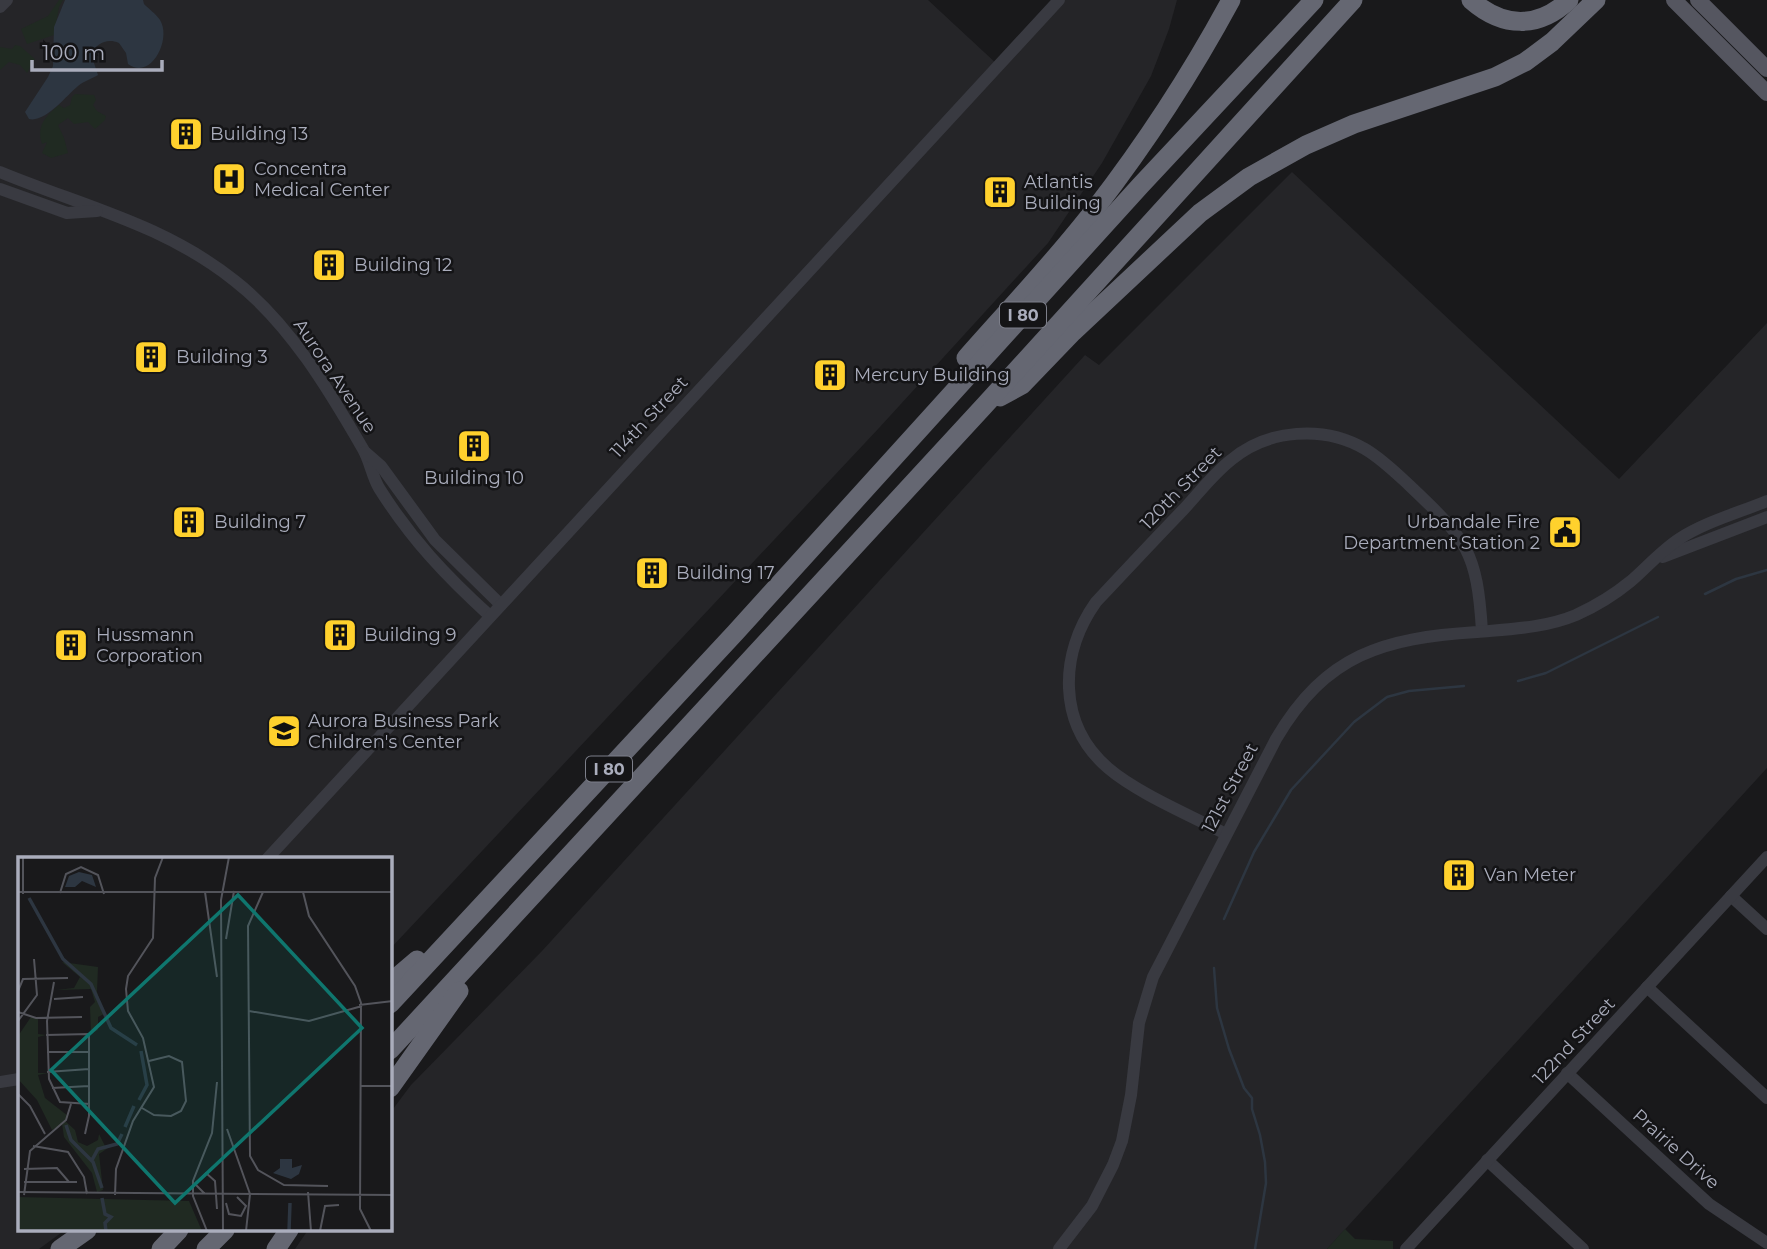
<svg xmlns="http://www.w3.org/2000/svg" width="1767" height="1249" viewBox="0 0 1767 1249" font-family="Montserrat,sans-serif">
<style>
.built{fill:#252528}
.green{fill:#202a22}
.water{fill:#2d3641}
.lines{fill:none;stroke-linecap:round;stroke-linejoin:round}
.stream{stroke:#2d3641;stroke-width:2.5}
.minor{stroke:#393a41;stroke-width:12}
.major{stroke:#555660;stroke-width:16}
.highway{stroke:#656772;stroke-width:19}
.labels{text-anchor:middle;dominant-baseline:central;stroke-width:5;stroke-linejoin:round;paint-order:stroke}
.shield{fill:#141416;stroke:#7d7f8a;stroke-width:2}
.shield-label{font-size:16px;font-weight:bold;fill:#aaadbc}
.poi-label{font-size:18px;fill:#aaadbc;stroke:#141416;text-anchor:start}
.street-label{font-size:18px;fill:#aaadbc;stroke:#141416}
.inset-river{fill:none;stroke:#2d3641;stroke-width:3.5}
.inset-road{fill:none;stroke:#53545b;stroke-width:2}
.view{fill:#0f766e;fill-opacity:0.15;stroke:#0f766e;stroke-width:3.5}
.inset-edge{fill:none;stroke:#aaadbc;stroke-width:3.5}
</style>
<rect width="100%" height="100%" fill="#19191b"/>
<g class="built">
<path d="M0 0H928L998 65 1059 0H1177L1169 29 1151 76 1102 163 1048 243 879 428 390 949V859H19V1230H65L39 1249H0Z"/>
<path d="M1292 172 1619 479 1767 323V768L1327 1249H295L308 1230H390V1113L411 1085 542 951 1085 355 1099 365Z"/>
</g>
<g class="green">
<path d="M59 0H63L59 7 54 35 27 44 21 29 48 16Z"/>
<path d="M15 45 20 46 35 59 27 73 20 65 9 62 0 70V47L12 49Z"/>
<path d="M75 94 94 95 96 100 93 105 97 111 106 116 105 120 95 129 88 122 74 124 68 118 58 125 64 138 68 153 51 158 42 153 47 142 42 144C36 125 46 116 59 105L64 108 70 105 72 97Z"/>
<path d="M1345 1229 1355 1239 1393 1241V1249H1327Z"/>
</g>
<path class="water" d="M65 0H143L144 4C149 9 156 14 160 20 172 39 151 81 128 64L126 53 119 43C107 38 97 43 91 54L98 75C91 79 84 81 78 86 66 96 45 123 29 119L25 112 48 77 53 66 54 27Z"/>
<g class="lines">
<g class="stream">
<path d="M1705 594 1736 579 1767 570"/>
<path d="M1518 681 1546 673 1658 617"/>
<path d="M1224 919 1254 852 1291 790 1354 722 1387 697 1409 691 1464 686"/>
<path d="M1214 968 1217 1008 1229 1049 1244 1088 1252 1098V1109L1260 1135 1265 1162 1266 1183 1255 1249"/>
</g>
<g class="minor">
<path d="M0 7 7 0"/>
<path d="M0 172C82 206 164 224 235 281 289 323 329 390 363 449 370 461 372 476 379 488 411 539 446 576 490 616"/>
<path d="M0 189 67 213 97 211"/>
<path d="M365 452 381 466 435 540 501 605"/>
<path d="M1663 557 1767 517"/>
<path d="M1226 834C1192 816 1137 793 1108 768 1057 724 1059 654 1096 602 1125 571 1154 540 1183 510 1199 493 1213 474 1231 460 1268 429 1324 425 1365 449 1382 459 1396 473 1410 486 1467 540 1477 551 1482 631"/>
<path d="M267 859 1059 0"/>
<path d="M1731 896 1767 929"/>
<path d="M1647 987 1767 1098"/>
<path d="M1567 1073 1709 1204 1767 1243"/>
<path d="M0 1082 19 1079"/>
<path d="M1487 1160 1583 1249"/>
<path d="M1059 1249 1092 1206 1113 1165 1122 1141 1131 1095 1139 1023 1153 977 1276 739C1326 654 1383 638 1477 632 1510 629 1545 628 1576 615 1596 606 1614 595 1631 581 1647 567 1661 551 1679 539 1705 522 1738 513 1767 501"/>
<path d="M1406 1249 1767 857"/>
</g>
<g class="major">
<path d="M1674 0 1767 93"/>
<path d="M1698 0 1767 69"/>
</g>
<g class="highway">
<path d="M1471 0C1503 28 1538 29 1569 0"/>
<path d="M966 358C1009 309 1055 261 1095 209 1146 143 1191 74 1231 0"/>
<path d="M1000 397 1022 385 1073 332 1200 213 1249 177 1306 145 1354 124 1495 77 1525 62 1552 42 1596 0"/>
<path d="M390 983 417 960"/>
<path d="M390 1004 735 633 1140 186 1314 0"/>
<path d="M390 1050 984 406 1353 0"/>
<path d="M390 1088 459 991"/>
<path d="M60 1249 87 1230"/>
<path d="M161 1249 179 1230"/>
<path d="M206 1249 225 1230"/>
<path d="M276 1249 289 1230"/>
</g>
</g>
<defs>
<g id="building-square" transform="scale(1.75)"><rect x="-9" y="-9" width="18" height="18" rx="4" fill="#ffd12d" stroke="#141416"/><path d="M-4-6H4V6H1V3H-1V6H-4ZM-2.5-4.3h1.7v1.8h-1.7ZM.8-4.3h1.7v1.8H.8ZM-2.5-1h1.7V.8h-1.7ZM.8-1h1.7V.8H.8Z" fill="#111"/></g>
<g id="hospital-square" transform="scale(1.75)"><rect x="-9" y="-9" width="18" height="18" rx="4" fill="#ffd12d" stroke="#141416"/><path d="M-5-5h3v3.5h4V-5h3V5h-3V1.5h-4V5h-3Z" fill="#111"/></g>
<g id="civic-square" transform="scale(1.75)"><rect x="-9" y="-9" width="18" height="18" rx="4" fill="#ffd12d" stroke="#141416"/><path d="M-.6-6.5H3V-4.5H.6V-3L4-1V1h2V6H-6V1h2V-1L-.6-3ZM-1.2 2.5V6h2.4V2.5Z" fill="#111"/></g>
<g id="school-square" transform="scale(1.75)"><rect x="-9" y="-9" width="18" height="18" rx="4" fill="#ffd12d" stroke="#141416"/><path d="M0-5L7-2L0 1L-7-2ZM-4 1L0 2.5L4 1V4Q0 6-4 4Z" fill="#111"/></g>
</defs>
<g fill-rule="evenodd">
<use href="#building-square" x="186" y="134"/>
<use href="#hospital-square" x="229" y="179"/>
<use href="#building-square" x="1000" y="192"/>
<use href="#building-square" x="329" y="265"/>
<use href="#building-square" x="151" y="357"/>
<use href="#building-square" x="830" y="375"/>
<use href="#building-square" x="474" y="446"/>
<use href="#building-square" x="189" y="522"/>
<use href="#civic-square" x="1565" y="532"/>
<use href="#building-square" x="652" y="573"/>
<use href="#building-square" x="340" y="635"/>
<use href="#building-square" x="71" y="645"/>
<use href="#school-square" x="284" y="731"/>
<use href="#building-square" x="1459" y="875"/>
</g>
<g class="labels">
<g class="shield">
<rect x="1000" y="302.5" width="46" height="25" rx="5"/>
<rect x="586" y="756.5" width="46" height="25" rx="5"/>
</g>
<g class="shield-label">
<text x="1023" y="315">I 80</text>
<text x="609" y="769">I 80</text>
</g>
<g class="poi-label">
<text x="210" y="134">Building 13</text>
<text x="254" y="169">Concentra<tspan x="254" dy="21">Medical Center</tspan></text>
<text x="1024" y="182">Atlantis<tspan x="1024" dy="21">Building</tspan></text>
<text x="354" y="265">Building 12</text>
<text x="176" y="357">Building 3</text>
<text x="854" y="375">Mercury Building</text>
<text x="474" y="478" text-anchor="middle">Building 10</text>
<text x="214" y="522">Building 7</text>
<text x="1540" y="522" text-anchor="end">Urbandale Fire<tspan x="1540" dy="21">Department Station 2</tspan></text>
<text x="676" y="573">Building 17</text>
<text x="96" y="635">Hussmann<tspan x="96" dy="21">Corporation</tspan></text>
<text x="364" y="635">Building 9</text>
<text x="308" y="721">Aurora Business Park<tspan x="308" dy="21">Children's Center</tspan></text>
<text x="1484" y="875">Van Meter</text>
</g>
<g class="street-label">
<text transform="translate(335 376) rotate(56)">Aurora Avenue</text>
<text transform="translate(649 417) rotate(-47)">114th Street</text>
<text transform="translate(1181 488) rotate(-46)">120th Street</text>
<text transform="translate(1230 788) rotate(-62)">121st Street</text>
<text transform="translate(1574 1041) rotate(-47)">122nd Street</text>
<text transform="translate(1676 1149) rotate(42)">Prairie Drive</text>
</g>
</g>
<g transform="translate(18 857)">
<rect width="374" height="374" fill="#19191b"/>
<path d="M44 105 80 110 79 135 86 157 80 160V173L73 177 72 150 77 145 73 132 38 133 56 131 62 120ZM13 160 20 161V177L28 178 20 180V216H30L20 218 27 241 50 259 47 264 57 273 60 285 69 289 80 283 81 277 87 289 99 285 81 297 85 333 79 335 74 316 46 280 44 267 34 273 19 243 0 222V179ZM0 340 171 344 184 374H0Z" fill="#202a22"/>
<path d="M61 15 74 18 78 30 64 24 57 30H47L51 19ZM262 302H274V311L284 308 281 317 273 322 255 316 262 311Z" fill="#2d3641"/>
<path class="inset-river" d="M11 41 45 102 73 127 93 171 119 188M121 243 129 228 123 194M48 268 53 283 75 305 84 331M107 270 116 249M74 303 80 292 99 287 104 277M84 341 87 357 93 360 87 366 88 374M271 374 272 346"/>
<path class="inset-road" d="M5 0V37M0 35H375M187 35 199 120M245 35 230 69 232 299 240 313 266 328 310 329M285 35 291 59 337 129 343 146 342 352 353 374M42 36 48 17 63 10 80 18 86 37M208 82 216 34M36 125 29 164 31 222 42 245 72 247M0 134 5 122 50 121M36 142 65 140M341 148 375 144M231 154 291 164 344 149M0 155 18 161 64 160M0 164 19 138 16 102M28 178 71 177V259L67 277M29 195H71M29 215 71 212M343 229H375M34 231 71 229M0 237 12 249 27 277M124 251 136 258 153 259 163 254 168 244 164 205 151 199 131 204M209 272 232 337 228 374M15 289 50 295 66 320 69 337M6 312 39 311 51 325M6 325H59M0 335 375 338M290 335 293 374M187 337 177 327 188 316 197 324 199 352M6 338 12 294 48 263 53 247M97 338 98 312 115 264 136 230 125 181 110 154 108 132 110 119 135 81 137 21 145 0M208 346 211 357 223 359 228 349 219 340M189 374 175 339V324L194 276 199 225M205 374 203 43 211 0M302 374 307 349 321 348"/>
<path class="view" d="M220 38 344 171 157 346 33 213Z"/>
<rect width="374" height="374" class="inset-edge"/>
</g>
<path d="M32 60v10h130v-10" fill="none" stroke="#aaadbc" stroke-width="3.5"/>
<text x="42" y="60" font-size="21" fill="#aaadbc" stroke="#141416" stroke-width="5" paint-order="stroke">100 m</text>
</svg>
